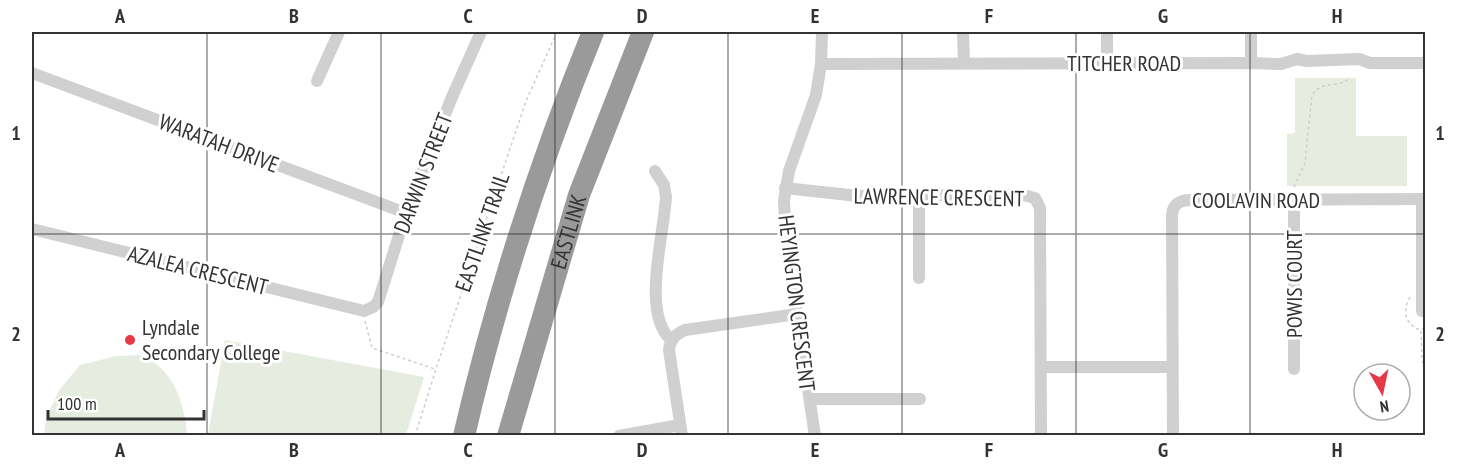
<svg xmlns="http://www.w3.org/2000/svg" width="1457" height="467" viewBox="0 0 1457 467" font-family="'PT Sans Narrow',sans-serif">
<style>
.green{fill:#e6ecdf}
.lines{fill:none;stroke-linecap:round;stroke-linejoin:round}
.path{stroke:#cdcdcd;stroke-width:1.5;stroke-dasharray:3 3;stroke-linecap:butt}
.minor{stroke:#d0d0d0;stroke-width:12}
.motorway{stroke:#9a9a9a;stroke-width:22}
.grid{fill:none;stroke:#333;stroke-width:1.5;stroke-opacity:0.55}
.poi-dot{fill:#e63946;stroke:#fff;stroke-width:2}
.labels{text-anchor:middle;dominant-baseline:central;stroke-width:6;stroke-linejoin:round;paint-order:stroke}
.street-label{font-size:22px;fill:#333;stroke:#fff}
.poi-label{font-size:22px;fill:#333;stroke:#fff;text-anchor:start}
.neatline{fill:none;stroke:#333;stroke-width:2}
.grid-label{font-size:20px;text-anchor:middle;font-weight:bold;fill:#333}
</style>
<rect width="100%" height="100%" fill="#fff"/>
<g class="green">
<path d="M1295 78H1356V136H1407V186H1287V134L1295 133Z"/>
<path d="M225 340 424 377 406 435H208Z"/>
<path d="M141 355C174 370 184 401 187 435H44L46 418 60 389 80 365 116 356Z"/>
</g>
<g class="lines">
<g class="path">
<path d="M1294 187 1305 163 1312 95C1324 78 1340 90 1350 77"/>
<path d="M1410 297C1403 310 1404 321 1417 329H1426"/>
<path d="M365 321 372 348 435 369"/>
<path d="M1421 331 1422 359 1426 374"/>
<path d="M415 436 436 369 526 101 557 32"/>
</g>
<g class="minor">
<path d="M963 32 964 63"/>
<path d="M1107 63V32"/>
<path d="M1251 63V32"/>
<path d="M821 64 1251 63 1281 64 1297 59 1307 61 1359 59 1370 63H1426"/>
<path d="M32 73 406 213"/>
<path d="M317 81 339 32"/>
<path d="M655 171 664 185 666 197C664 235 641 313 671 340"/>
<path d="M785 188 858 196 1023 195 1035 198 1040 208 1041 436"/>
<path d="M919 195V278"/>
<path d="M1422 199V311"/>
<path d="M1294 200V369"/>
<path d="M32 229 364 311 373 307 378 302 406 213 452 97 481 32"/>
<path d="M1041 367H1172"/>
<path d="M810 399H920"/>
<path d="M619 436 680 425"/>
<path d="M682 436 669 350C670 339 676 334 685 330L797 314"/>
<path d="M815 436 786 241 784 201 789 171 816 95 821 64 822 32"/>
<path d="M1173 436 1172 215C1173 204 1180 200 1191 200L1426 199"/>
</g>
<g class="motorway">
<path d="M464 436C496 298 540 162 593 32"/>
<path id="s1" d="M508 436 579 195 643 32"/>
</g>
</g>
<path class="grid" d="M207 32V436M381 32V436M555 32V436M728 32V436M902 32V436M1076 32V436M1250 32V436M32 234H1426"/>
<circle class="poi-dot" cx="130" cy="340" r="6"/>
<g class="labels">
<g class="street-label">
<text x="1124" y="63">TITCHER ROAD</text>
<text transform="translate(219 143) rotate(21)">WARATAH DRIVE</text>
<text transform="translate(423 173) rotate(-69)">DARWIN STREET</text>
<text transform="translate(939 197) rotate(1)">LAWRENCE CRESCENT</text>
<text x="1256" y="200">COOLAVIN ROAD</text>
<text stroke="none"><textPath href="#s1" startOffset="213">EASTLINK</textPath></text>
<text transform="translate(482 232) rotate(-71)">EASTLINK TRAIL</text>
<text transform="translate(198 270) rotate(14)">AZALEA CRESCENT</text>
<text transform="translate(1294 284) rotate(-90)">POWIS COURT</text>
<text transform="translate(797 303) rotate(83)">HEYINGTON CRESCENT</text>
</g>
<g class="poi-label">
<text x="142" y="327">Lyndale<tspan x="142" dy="25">Secondary College</tspan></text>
</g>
</g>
<rect width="1457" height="467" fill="none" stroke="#ffffff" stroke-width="66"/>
<g transform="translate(1382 392) rotate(171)"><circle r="28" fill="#ffffff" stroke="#adadad" stroke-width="1.5"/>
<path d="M0-4.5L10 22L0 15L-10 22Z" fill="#e63946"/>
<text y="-9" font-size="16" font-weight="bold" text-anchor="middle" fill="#333333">N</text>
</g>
<path d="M48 410v9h156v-9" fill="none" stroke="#333333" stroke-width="3"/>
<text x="57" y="410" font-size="18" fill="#333333" stroke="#ffffff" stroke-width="4.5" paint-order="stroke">100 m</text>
<rect x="33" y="33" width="1391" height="401" class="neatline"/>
<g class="grid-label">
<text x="120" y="23">A</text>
<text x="294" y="23">B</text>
<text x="468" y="23">C</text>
<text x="642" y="23">D</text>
<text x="815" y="23">E</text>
<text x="989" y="23">F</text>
<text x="1163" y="23">G</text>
<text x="1337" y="23">H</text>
<text x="16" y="140">1</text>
<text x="1440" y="140">1</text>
<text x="16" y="341">2</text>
<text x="1440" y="341">2</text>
<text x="120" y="457">A</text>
<text x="294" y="457">B</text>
<text x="468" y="457">C</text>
<text x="642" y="457">D</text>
<text x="815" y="457">E</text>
<text x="989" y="457">F</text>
<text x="1163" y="457">G</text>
<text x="1337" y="457">H</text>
</g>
</svg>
